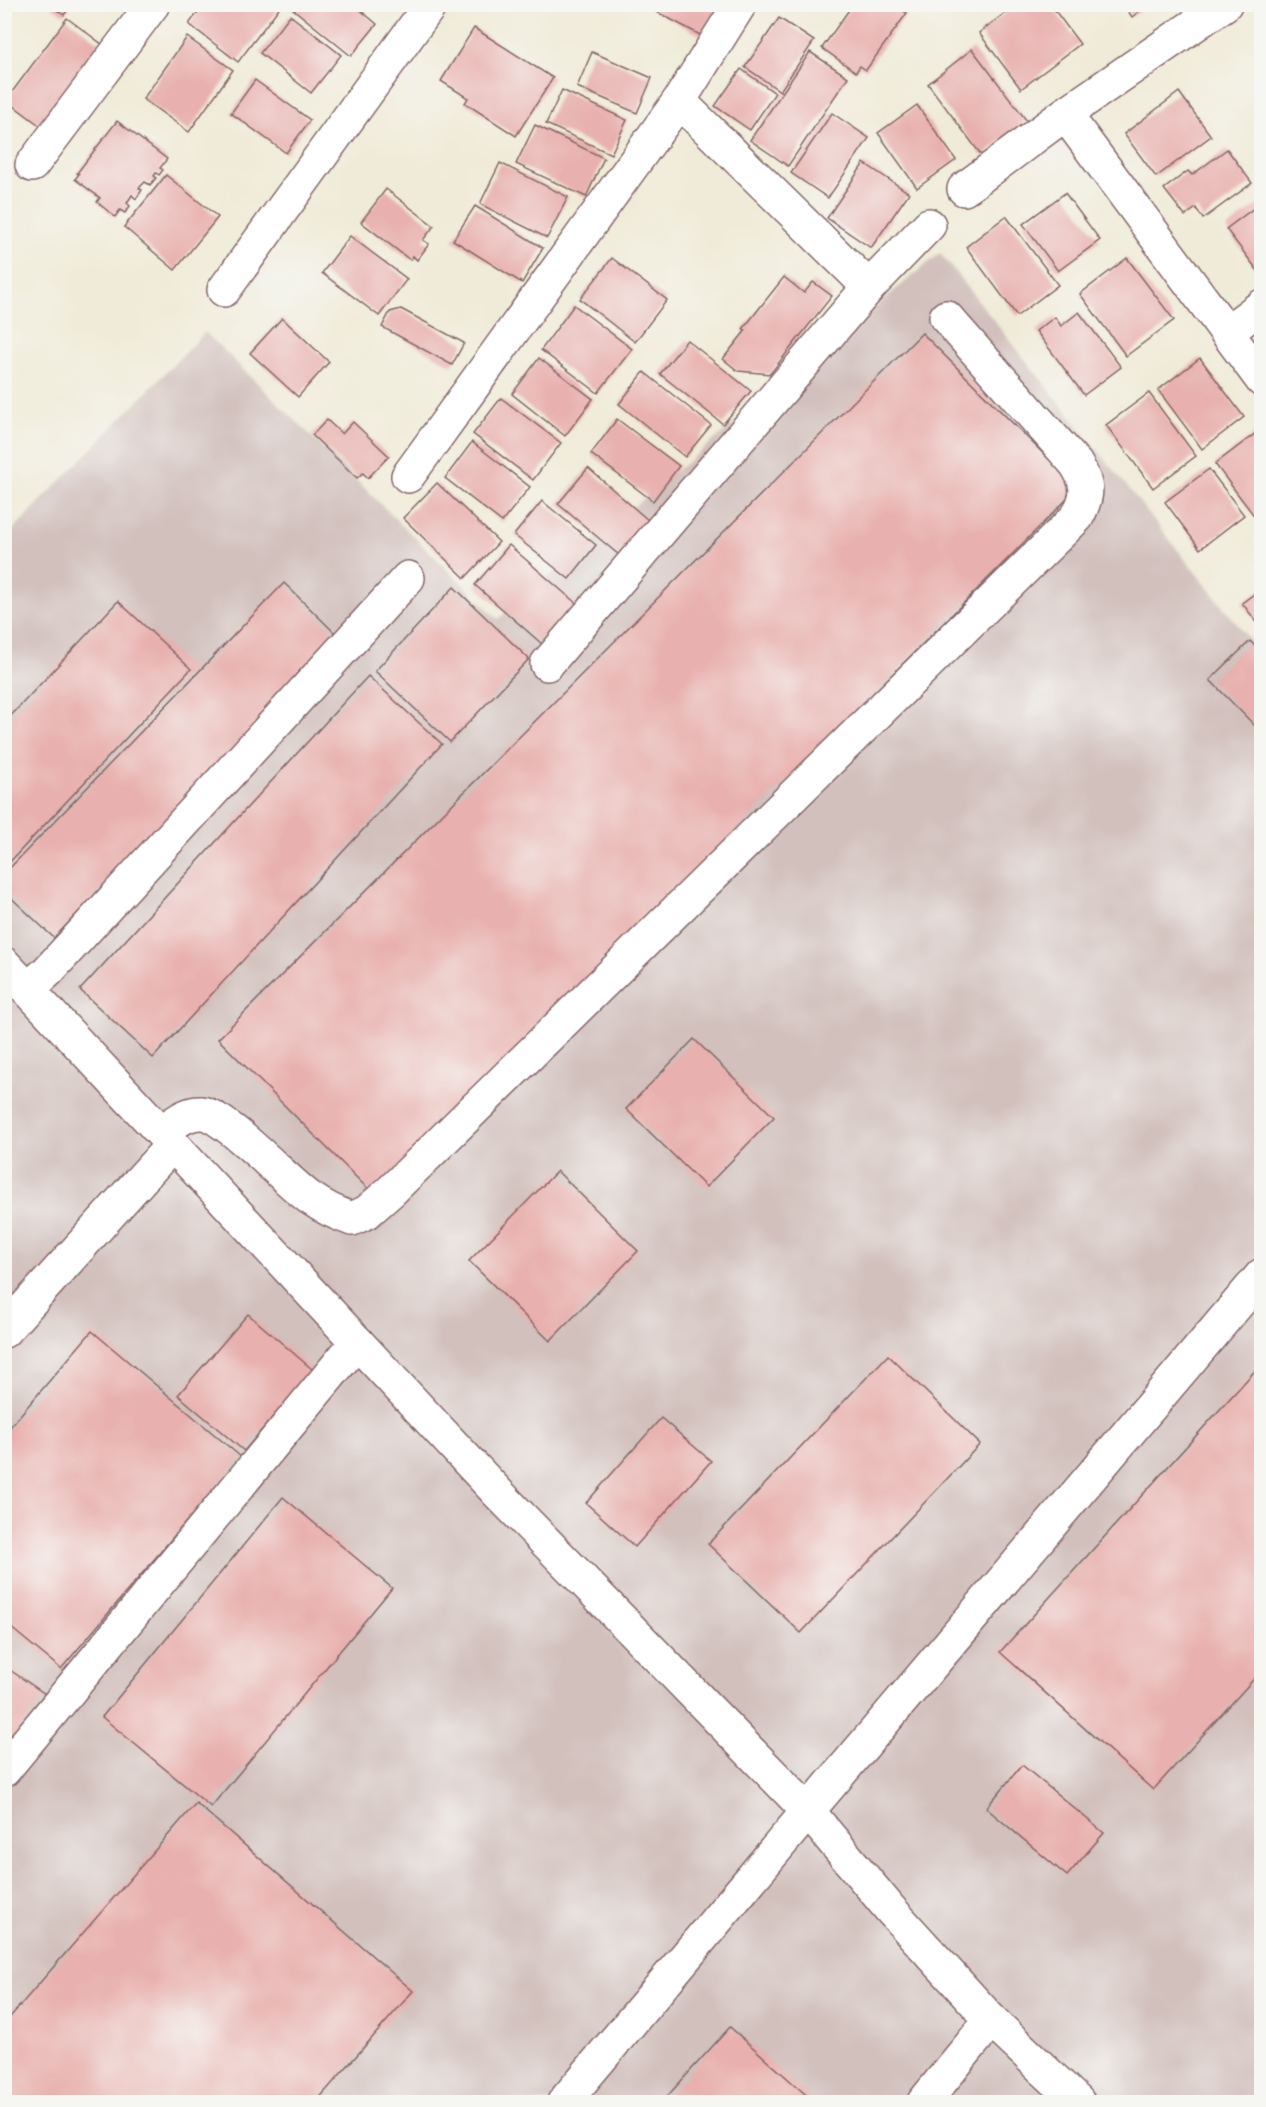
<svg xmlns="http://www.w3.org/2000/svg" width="1266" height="2107" viewBox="0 0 1266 2107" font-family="Delius,sans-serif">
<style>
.industrial{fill:#d1c0bc}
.building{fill:#e8b0ae}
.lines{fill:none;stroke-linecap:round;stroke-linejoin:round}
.minor-casing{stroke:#846668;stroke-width:36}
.minor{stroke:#fff;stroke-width:33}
</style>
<rect width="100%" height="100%" fill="#f6f6f2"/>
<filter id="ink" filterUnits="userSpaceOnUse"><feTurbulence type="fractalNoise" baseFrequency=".0167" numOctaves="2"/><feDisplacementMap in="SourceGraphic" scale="12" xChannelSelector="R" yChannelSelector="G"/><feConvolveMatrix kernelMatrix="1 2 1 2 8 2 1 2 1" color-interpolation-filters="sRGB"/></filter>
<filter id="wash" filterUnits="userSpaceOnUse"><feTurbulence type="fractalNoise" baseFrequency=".008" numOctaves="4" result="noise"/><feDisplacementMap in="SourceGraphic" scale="24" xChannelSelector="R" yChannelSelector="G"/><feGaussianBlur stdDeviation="1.35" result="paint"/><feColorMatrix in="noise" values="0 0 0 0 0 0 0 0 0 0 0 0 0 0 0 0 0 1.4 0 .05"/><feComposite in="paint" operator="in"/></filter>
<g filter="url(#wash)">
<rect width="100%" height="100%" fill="#f0ebd8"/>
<path class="industrial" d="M940 253 1261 654V2102H5L4 539 205 332 498 619Z"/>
<g id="blocks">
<g class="building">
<path d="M48 4H72L64 15Z"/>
<path d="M204 4H282L238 62 189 24Z"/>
<path d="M287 4H353L377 24 351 56Z"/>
<path d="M642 4H713L718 7 702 36Z"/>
<path d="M853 4H905L902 10 907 13 866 70 860 66 856 72 822 48Z"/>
<path d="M1017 4H1050L1080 44 1021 89 979 33Z"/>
<path d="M1123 4H1149L1132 17Z"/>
<path d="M290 15 341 55 311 93 260 53Z"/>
<path d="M67 18 107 48 46 130 6 100Z"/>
<path d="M779 18 814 41 780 91 745 67Z"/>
<path d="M474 28 553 78 516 136 465 103 468 98 441 81Z"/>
<path d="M187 37 233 70 189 132 143 99Z"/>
<path d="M972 49 1027 121 982 156 928 84Z"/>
<path d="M592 52 652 78 637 113 577 87Z"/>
<path d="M810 52 848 77 788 166 750 140Z"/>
<path d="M741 69 775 93 750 130 715 106Z"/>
<path d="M255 80 310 120 286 153 231 113Z"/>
<path d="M562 90 627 120 611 154 546 124Z"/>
<path d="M1179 92 1211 136 1156 177 1124 134Z"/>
<path d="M917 105 956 160 917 188 878 133Z"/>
<path d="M832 113 869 138 828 198 791 173Z"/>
<path d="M117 121 167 159 160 168 163 170 159 175 156 173 154 176 156 178 150 185 145 182 139 188 142 190 136 199 132 195 127 203 130 206 125 213 120 210 115 217 97 202 100 198 75 179 79 174 77 173Z"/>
<path d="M535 125 604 158 586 197 516 164Z"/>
<path d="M1227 149 1252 183 1203 219 1196 208 1185 216 1164 189 1188 171 1192 175Z"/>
<path d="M500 163 568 197 547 238 480 204Z"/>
<path d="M864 163 909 193 871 248 827 218Z"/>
<path d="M166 175 218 217 175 270 124 227Z"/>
<path d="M386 189 434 226 423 240 429 244 417 260 413 256 410 260 361 222Z"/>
<path d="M1065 193 1100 240 1058 271 1023 224Z"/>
<path d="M1262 202V269L1258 271 1226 229Z"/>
<path d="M475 206 543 248 522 283 453 240Z"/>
<path d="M1006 216 1058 285 1017 316 966 247Z"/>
<path d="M350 236 407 279 379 316 322 273Z"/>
<path d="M612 258 667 300 635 342 580 299Z"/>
<path d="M1127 258 1174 320 1126 356 1080 294Z"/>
<path d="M784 277 804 293 813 282 832 296 770 374 738 371 723 359 746 330 743 329Z"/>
<path d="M574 305 632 349 598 393 541 350Z"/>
<path d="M401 309 464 343 452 365 382 327 390 312Z"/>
<path d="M1079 312 1121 367 1084 395 1036 331 1055 317 1061 326Z"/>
<path d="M282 318 329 362 298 397 250 353Z"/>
<path d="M922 333 1078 488 374 1195 218 1039Z"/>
<path d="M687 340 751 391 723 424 660 374Z"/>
<path d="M539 358 593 399 565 436 512 394Z"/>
<path d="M1200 358 1244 417 1202 449 1158 390Z"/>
<path d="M644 372 711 425 685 457 619 404Z"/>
<path d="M1149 393 1196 456 1153 488 1106 425Z"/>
<path d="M501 398 561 443 533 480 473 434Z"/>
<path d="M617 419 679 466 653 501 591 454Z"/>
<path d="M327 420 342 434 353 422 389 456 368 478 363 473 357 478 312 435Z"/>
<path d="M1260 430 1262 431V526L1215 464Z"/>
<path d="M472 442 530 487 502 522 445 478Z"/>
<path d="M588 468 648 520 619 555 558 504Z"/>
<path d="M1209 469 1244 515 1200 549 1165 502Z"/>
<path d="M437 483 499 542 465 578 403 518Z"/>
<path d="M542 501 596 545 569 579 514 535Z"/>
<path d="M509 545 577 604 542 644 475 585Z"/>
<path d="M284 583 340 638 54 938 4 891V874Z"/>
<path d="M454 587 529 659 450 742 375 671Z"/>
<path d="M1262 588V629L1242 603Z"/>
<path d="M118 601 191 669 4 868V723Z"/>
<path d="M1250 641 1262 653V733L1210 680Z"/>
<path d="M368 676 442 744 153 1058 80 990Z"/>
<path d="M694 1039 774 1117 706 1187 626 1109Z"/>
<path d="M557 1171 638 1251 550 1341 469 1261Z"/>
<path d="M248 1314 313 1370 244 1451 178 1395Z"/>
<path d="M92 1331 241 1457 61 1669 4 1622V1434Z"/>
<path d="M888 1355 980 1444 801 1633 708 1544Z"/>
<path d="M1262 1363V1670L1153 1790 1000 1652Z"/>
<path d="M661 1418 711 1461 635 1547 586 1503Z"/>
<path d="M283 1497 392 1588 211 1807 102 1717Z"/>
<path d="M4 1666 45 1694 8 1746 4 1743Z"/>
<path d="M1022 1765 1104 1833 1067 1876 986 1808Z"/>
<path d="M196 1803 413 1991 316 2102H4V2024Z"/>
<path d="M730 2027 814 2102H662Z"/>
</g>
</g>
</g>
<g filter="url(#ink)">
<use href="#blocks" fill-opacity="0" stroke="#846668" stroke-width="1.5"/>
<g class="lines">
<g class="minor-casing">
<g id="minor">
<path d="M1225 4 1065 114 1262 380"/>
<path d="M679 101 869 287"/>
<path d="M32 165 153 4"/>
<path d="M964 189 1065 114"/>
<path d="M224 290 431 4"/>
<path d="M1227 332 1262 306"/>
<path d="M408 476 679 101 740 4"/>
<path d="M547 664 869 287 929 225"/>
<path d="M4 964 498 1493 808 1811 890 1909 991 2020 1078 2102"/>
<path d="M28 989 48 971 408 578"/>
<path d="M161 1132C174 1124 186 1112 202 1113 226 1116 287 1182 310 1198 323 1207 337 1214 352 1219L367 1212 391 1191 1077 517C1089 495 1089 485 1076 464L946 317"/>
<path d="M4 1331 173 1144"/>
<path d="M4 1770 357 1342"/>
<path d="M564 2102 808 1811 1262 1275"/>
<path d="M924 2102 991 2020"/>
</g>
</g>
<use href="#minor" class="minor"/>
</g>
</g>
<rect width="1266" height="2107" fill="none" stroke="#f6f6f2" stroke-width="24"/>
</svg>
